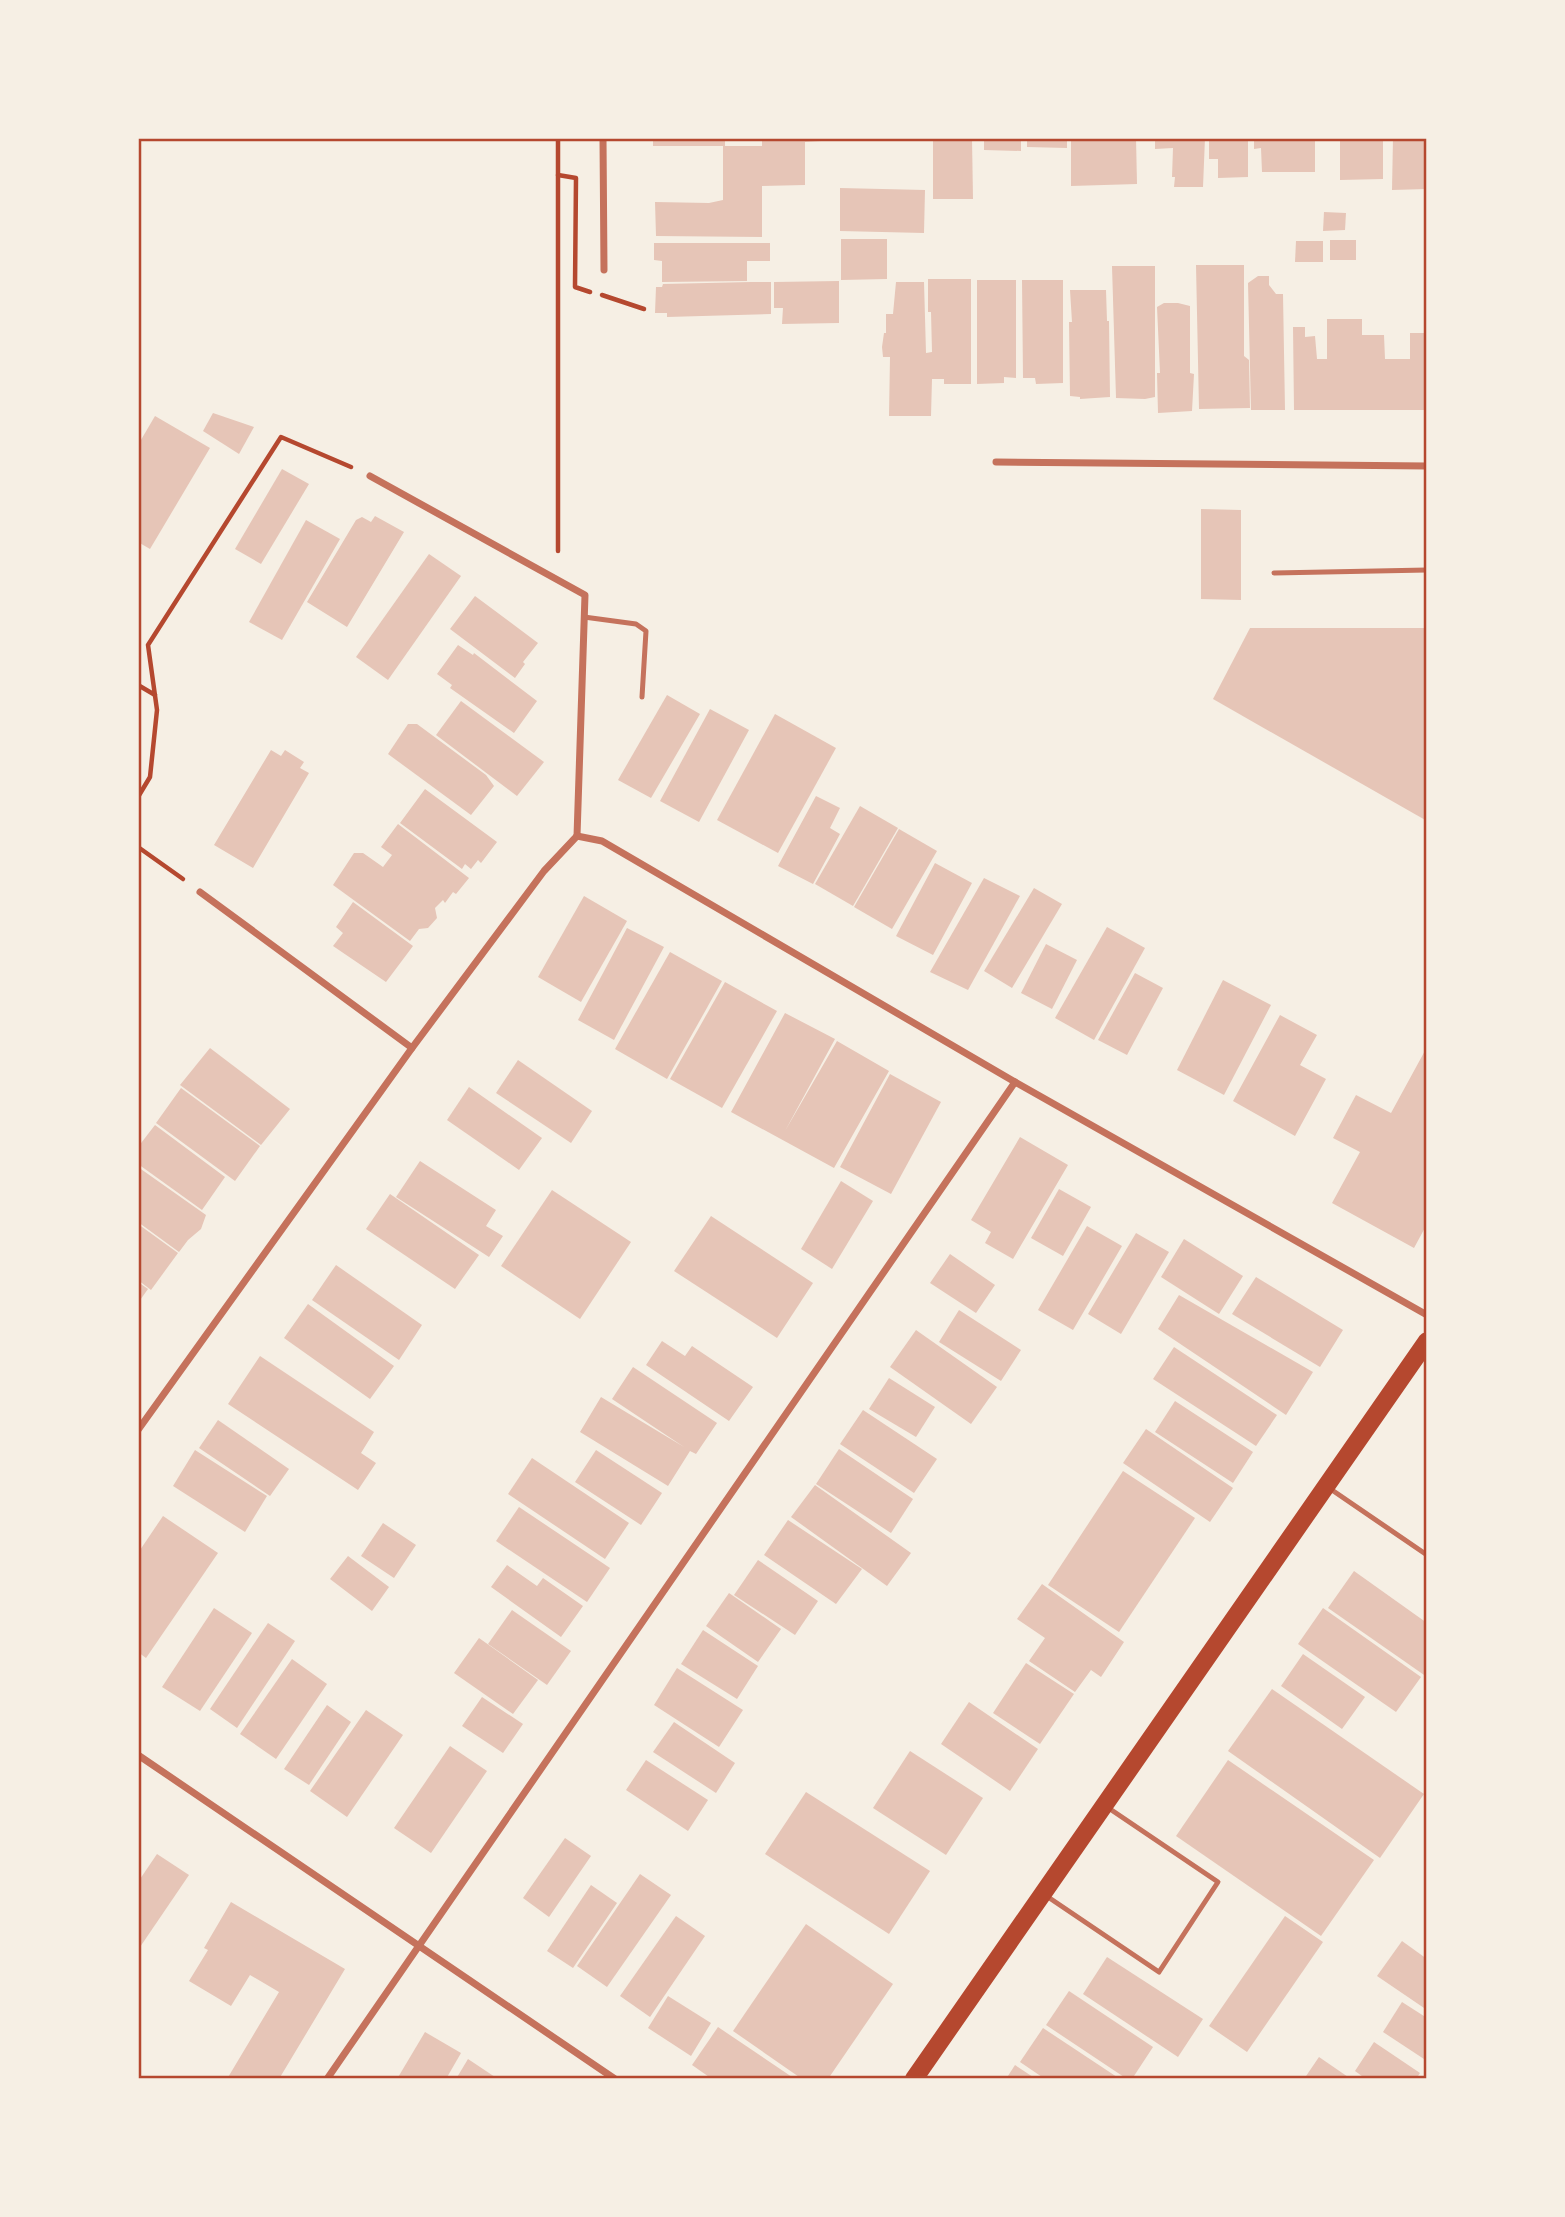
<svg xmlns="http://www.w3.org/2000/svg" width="1565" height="2217" viewBox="0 0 1565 2217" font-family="'Fira Sans',sans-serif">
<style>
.building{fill:#e6c5b7}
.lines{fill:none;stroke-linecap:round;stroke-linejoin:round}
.path{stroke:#b5482f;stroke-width:4.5}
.service{stroke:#c5725c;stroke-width:5}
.minor{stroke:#c5725c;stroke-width:7}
.primary{stroke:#b5482f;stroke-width:18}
.neatline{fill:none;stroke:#b5482f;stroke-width:2.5}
</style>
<rect width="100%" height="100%" fill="#f6efe4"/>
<g class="building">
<path d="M653 138H725V146H762V138H837V140L805 142V185L762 186V237L656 236 655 202 709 203 723 200V146H653Z"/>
<path d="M933 138H972L973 199H933Z"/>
<path d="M984 138H1021V151L984 150Z"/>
<path d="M1027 138H1067V148L1027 147Z"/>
<path d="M1071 138H1136L1137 184 1071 186Z"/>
<path d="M1155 138H1205L1203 187H1174L1175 177H1172L1173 148 1155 149Z"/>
<path d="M1209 138H1248V177L1218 178V159H1209Z"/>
<path d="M1254 138H1315V172H1262L1261 148 1254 149Z"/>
<path d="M1340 138H1383V179L1340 180Z"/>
<path d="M1393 138H1427V189L1392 190Z"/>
<path d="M840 188 925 190 924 233 840 231Z"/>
<path d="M1324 212 1346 213 1345 230 1323 231Z"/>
<path d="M841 239H887V279L841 280Z"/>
<rect x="1330" y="240" width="26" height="20"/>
<path d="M1296 241H1323V262H1295Z"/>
<path d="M654 243H770V261H747V281L662 282V261L654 260Z"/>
<path d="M1196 265H1244V356L1249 360 1250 408 1199 409Z"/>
<path d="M1112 266H1155V397L1145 399 1116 398Z"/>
<path d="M1258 276H1269V285L1276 294H1283L1285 410H1251L1248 283Z"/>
<path d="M928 279H971V384H944V379H932L931 416H889L890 357H883L882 347 884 333H886V314H893L896 282H924L926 353 932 352 931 312H928Z"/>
<path d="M977 280H1016V378L1004 377V383L977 384Z"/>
<path d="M1022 280H1063V383L1036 384 1035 378H1023Z"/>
<path d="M839 281V323L782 324 783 308H774V282Z"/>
<path d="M751 282H771V314L667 317V313H655L656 287H662L663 284Z"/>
<path d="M1070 290H1106L1107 321H1109L1110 397 1080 399V397L1070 396 1069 322H1072Z"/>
<path d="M1164 303H1178L1190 306V373L1194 374 1192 411 1158 413 1157 373H1160L1157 307Z"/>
<path d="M1327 319H1362V335H1384L1385 359H1410V333H1427V410H1294L1293 327H1305V337L1315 336 1317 359H1327Z"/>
<path d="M213 413 254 427 239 454 203 431Z"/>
<path d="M155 416 210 448 150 549 138 542V445Z"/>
<path d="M282 469 309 484 261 564 235 549Z"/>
<path d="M1201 509 1241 510V600L1201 599Z"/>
<path d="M375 516 404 532 347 627 307 602 356 520 362 517 371 522Z"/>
<path d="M306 520 340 539 282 640 249 622Z"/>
<path d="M429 554 461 576 388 680 356 657Z"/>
<path d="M475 596 538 643 523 662 525 664 515 678 450 629Z"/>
<path d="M1250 628H1427V821L1213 699Z"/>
<path d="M458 645 473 655 474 653 537 701 514 733 450 688 452 685 437 674Z"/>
<path d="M667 695 700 714 651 798 618 780Z"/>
<path d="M461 701 544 762 517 796 436 735Z"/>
<path d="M710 709 749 730 699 822 660 801Z"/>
<path d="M775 714 836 748 778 853 717 820Z"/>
<path d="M408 724H417L486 775 494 786 471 815 388 754Z"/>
<path d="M271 750 281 756 285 750 304 762 300 768 309 773 253 868 214 845Z"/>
<path d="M425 789 497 842 481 863 478 860 471 869 465 864 462 869 400 823Z"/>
<path d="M816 796 840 808 830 828 840 834 813 884 778 866Z"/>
<path d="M860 806 898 828 853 906 815 884Z"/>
<path d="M398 824 469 878 456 894 453 892 445 903 443 900 435 908 437 918 428 928 419 929 410 941 333 885 354 853H363L383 867 392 855 381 847Z"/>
<path d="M899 829 937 851 892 929 854 907Z"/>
<path d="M935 863 972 883 933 955 896 936Z"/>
<path d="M984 878 1020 896 968 990 930 972Z"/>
<path d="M1034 888 1062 904 1012 988 984 971Z"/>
<path d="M584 896 627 921 581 1002 538 977Z"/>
<path d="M353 902 413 946 386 982 333 946 343 933 336 927Z"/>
<path d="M1107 927 1145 948 1094 1040 1055 1018Z"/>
<path d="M627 928 664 947 614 1040 578 1020Z"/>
<path d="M1046 944 1077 960 1052 1009 1021 993Z"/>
<path d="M670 952 722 981 667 1079 615 1049Z"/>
<path d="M1135 973 1163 988 1127 1055 1098 1040Z"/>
<path d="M1223 980 1271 1005 1224 1095 1177 1070Z"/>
<path d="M725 982 777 1011 722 1108 670 1079Z"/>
<path d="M785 1013 835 1039 785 1131 837 1041 889 1071 834 1168 731 1112Z"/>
<path d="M1280 1015 1317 1035 1300 1065 1326 1079 1295 1136 1233 1101Z"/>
<path d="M1427 1047V1224L1414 1248 1332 1203 1360 1152 1333 1138 1356 1095 1391 1113Z"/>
<path d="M210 1048 290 1109 261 1145 180 1085Z"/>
<path d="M518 1060 592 1111 571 1143 496 1093Z"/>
<path d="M890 1074 941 1102 891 1194 840 1167Z"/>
<path d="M469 1087 542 1138 519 1170 447 1120Z"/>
<path d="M181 1088 260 1146 235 1181 156 1123Z"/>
<path d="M155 1125 225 1177 202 1210 138 1164V1147Z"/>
<path d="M1020 1137 1068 1165 1013 1259 985 1243 991 1232 971 1220Z"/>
<path d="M420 1161 496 1210 486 1226 503 1236 489 1257 396 1197Z"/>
<path d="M138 1167 206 1215 201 1229 188 1240 179 1252 138 1222Z"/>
<path d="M841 1181 873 1201 832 1269 801 1249Z"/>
<path d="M1059 1189 1091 1207 1063 1256 1031 1238Z"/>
<path d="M552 1190 631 1242 580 1319 501 1266Z"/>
<path d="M390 1194 479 1255 455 1289 366 1229Z"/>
<path d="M711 1216 813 1283 777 1338 674 1271Z"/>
<path d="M138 1224 178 1253 151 1290 138 1280Z"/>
<path d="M1087 1226 1122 1246 1073 1330 1038 1310Z"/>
<path d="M1136 1233 1169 1252 1121 1334 1088 1314Z"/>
<path d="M1184 1239 1243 1276 1219 1314 1161 1277Z"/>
<path d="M950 1254 995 1285 976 1313 930 1283Z"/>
<path d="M336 1265 422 1325 399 1360 312 1300Z"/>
<path d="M1256 1277 1343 1330 1320 1367 1232 1314Z"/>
<path d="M138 1282 148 1289 138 1303Z"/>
<path d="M1179 1295 1313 1372 1286 1415 1158 1329Z"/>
<path d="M308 1304 394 1366 370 1399 284 1338Z"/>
<path d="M959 1310 1021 1350 1001 1381 939 1342Z"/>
<path d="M916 1330 997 1387 971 1424 890 1367Z"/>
<path d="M662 1341 685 1356 692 1346 753 1387 729 1421 646 1365Z"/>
<path d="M1174 1347 1277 1415 1256 1446 1153 1379Z"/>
<path d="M260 1356 374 1432 361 1453 376 1463 358 1490 228 1404Z"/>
<path d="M633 1367 717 1423 696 1454 690 1451 668 1486 580 1432 601 1397 684 1447 612 1399Z"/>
<path d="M889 1378 935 1407 916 1437 869 1409Z"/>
<path d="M1175 1401 1253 1452 1233 1483 1155 1432Z"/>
<path d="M863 1410 937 1459 914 1493 840 1444Z"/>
<path d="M218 1420 289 1469 270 1496 199 1448Z"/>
<path d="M1146 1429 1233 1488 1210 1522 1123 1463Z"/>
<path d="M839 1449 913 1499 891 1533 816 1484Z"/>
<path d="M195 1450 267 1496 245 1532 173 1486Z"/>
<path d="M596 1450 662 1493 641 1525 575 1482Z"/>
<path d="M532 1458 629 1523 605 1559 508 1494Z"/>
<path d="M1123 1471 1195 1518 1119 1632 1048 1585Z"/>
<path d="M815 1485 911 1553 887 1586 791 1517Z"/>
<path d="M519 1507 610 1568 587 1602 496 1541Z"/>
<path d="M163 1516 218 1553 146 1658 138 1652V1553Z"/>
<path d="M788 1520 862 1569 836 1604 764 1555Z"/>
<path d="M383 1523 416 1545 394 1578 361 1556Z"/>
<path d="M348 1556 389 1587 372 1611 330 1579Z"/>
<path d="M758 1560 818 1601 795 1635 734 1595Z"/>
<path d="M507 1565 537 1586 543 1578 583 1606 561 1637 491 1587Z"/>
<path d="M1354 1571 1427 1623V1677L1328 1608Z"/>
<path d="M1042 1584 1124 1642 1101 1677 1091 1670 1075 1692 1029 1661 1045 1638 1017 1619Z"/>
<path d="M729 1593 781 1629 758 1662 706 1626Z"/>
<path d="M214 1608 252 1633 200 1711 162 1687Z"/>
<path d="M1323 1608 1421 1677 1396 1712 1298 1644Z"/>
<path d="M512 1610 571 1651 547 1685 488 1644Z"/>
<path d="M268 1623 295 1641 237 1728 210 1709Z"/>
<path d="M703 1630 758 1666 737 1699 681 1664Z"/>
<path d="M479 1638 538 1680 513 1714 454 1673Z"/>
<path d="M1303 1654 1365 1697 1342 1729 1281 1686Z"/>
<path d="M292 1659 327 1684 276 1759 240 1734Z"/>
<path d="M1026 1663 1074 1694 1040 1744 993 1713Z"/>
<path d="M677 1668 743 1710 719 1747 654 1705Z"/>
<path d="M1272 1689 1424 1794 1380 1858 1228 1751Z"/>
<path d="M482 1697 523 1724 503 1753 462 1726Z"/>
<path d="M969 1702 1038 1749 1010 1791 941 1744Z"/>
<path d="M327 1705 351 1722 309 1785 284 1769Z"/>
<path d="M366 1710 403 1735 347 1817 310 1791Z"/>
<path d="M674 1722 735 1763 716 1793 653 1752Z"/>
<path d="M450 1746 487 1771 431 1853 394 1828Z"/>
<path d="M910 1751 983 1798 946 1855 873 1808Z"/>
<path d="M646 1760 708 1800 688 1831 626 1790Z"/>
<path d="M1228 1760 1374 1860 1321 1936 1176 1836Z"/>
<path d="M806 1792 930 1871 889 1934 765 1854Z"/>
<path d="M565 1838 591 1856 549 1917 523 1898Z"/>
<path d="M157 1854 189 1875 138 1950V1882Z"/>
<path d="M640 1874 671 1895 607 1987 577 1966Z"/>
<path d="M591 1885 617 1903 573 1968 547 1951Z"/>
<path d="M231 1902 345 1969 279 2079H227L279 1992 250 1975 231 2006 189 1981 208 1950 204 1948Z"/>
<path d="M676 1916 705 1936 650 2017 620 1996Z"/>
<path d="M1285 1916 1323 1942 1247 2052 1209 2026Z"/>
<path d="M806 1924 893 1984 828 2079H802L733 2031Z"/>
<path d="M1402 1941 1427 1959V2010L1377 1976Z"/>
<path d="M1107 1957 1203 2019 1178 2057 1083 1994Z"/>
<path d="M1069 1991 1153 2047 1132 2079H1127L1046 2025Z"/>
<path d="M668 1996 711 2023 691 2056 648 2028Z"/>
<path d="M1402 2002 1427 2018V2061L1383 2032Z"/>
<path d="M718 2027 795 2079H712L692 2065Z"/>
<path d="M1043 2028 1120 2079H1045L1020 2062Z"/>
<path d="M425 2032 461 2053 446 2079H397Z"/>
<path d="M1374 2042 1420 2073 1416 2079H1366L1355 2071Z"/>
<path d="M1319 2057 1351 2079H1304Z"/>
<path d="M468 2059 498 2079H456Z"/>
<path d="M1015 2065 1036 2079H1006Z"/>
</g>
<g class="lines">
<g class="path">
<path d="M558 175 576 178 575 287 590 292"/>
<path d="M602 295 644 309"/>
<path d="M558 551V138"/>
<path d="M138 685 155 695"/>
<path d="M138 797 150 777 157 710 148 645 281 437 351 467"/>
<path d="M138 847 183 879"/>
</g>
<g class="service">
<path d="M1274 573 1427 570"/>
<path d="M584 617 636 624 646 631 642 697"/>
<path d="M1329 1488 1427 1555"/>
<path d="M1045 1895 1159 1972 1218 1882 1107 1807"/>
</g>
<g class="minor">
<path d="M603 138 604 270"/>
<path d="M996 462 1427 466"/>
<path d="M370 476 585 595 577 836"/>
<path d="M577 836 602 841 1015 1082 1427 1315"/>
<path d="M200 892 412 1048"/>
<path d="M138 1430 412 1048 544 871 577 836"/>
<path d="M138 1755 615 2079"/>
<path d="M327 2079 1015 1082"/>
</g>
<path class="primary" d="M914 2079 1427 1341"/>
</g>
<rect width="1565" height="2217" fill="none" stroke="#f6efe4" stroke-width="280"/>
<rect x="140" y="140" width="1285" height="1937" class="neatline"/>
</svg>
